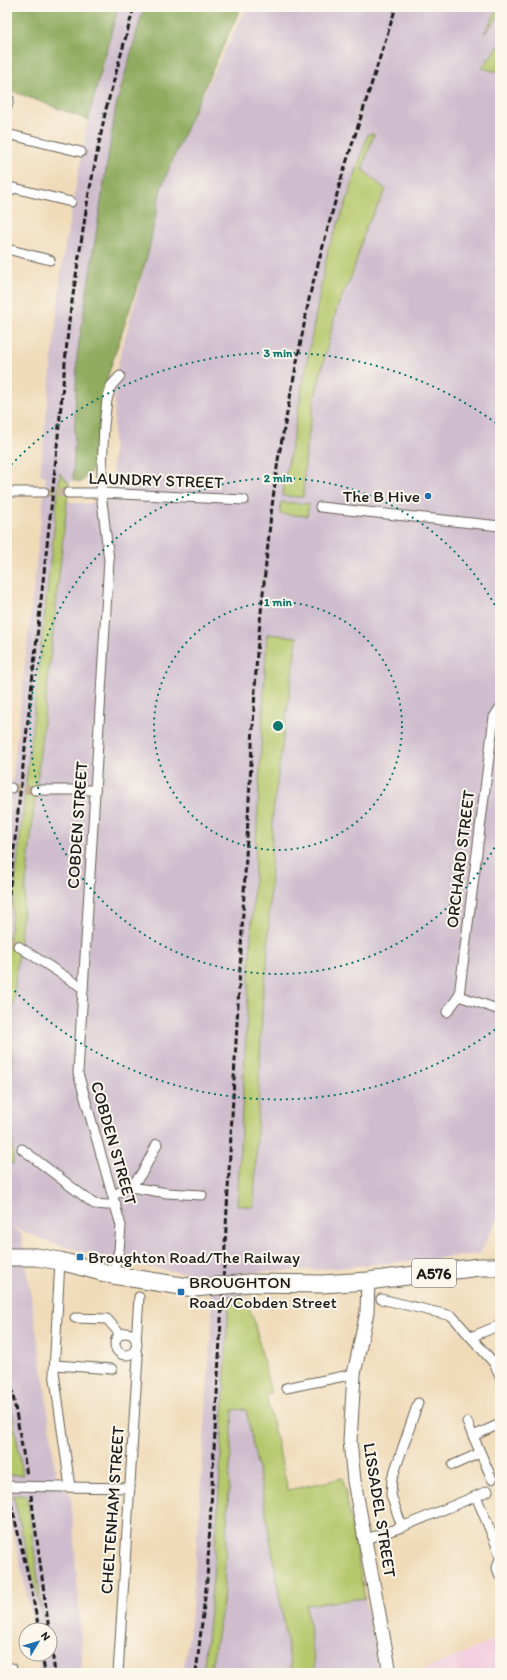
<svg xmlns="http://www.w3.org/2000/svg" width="507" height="1680" viewBox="0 0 507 1680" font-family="Itim,sans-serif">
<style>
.built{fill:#f3cfdf}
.industrial{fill:#cfbdce}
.green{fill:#b5c86c;stroke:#687244}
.forest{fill:#90ac60;stroke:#56643e}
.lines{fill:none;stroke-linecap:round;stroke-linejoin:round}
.street-tunnel{stroke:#c6b59a;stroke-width:9;stroke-dasharray:9 4.5;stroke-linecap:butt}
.street-casing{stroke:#665f53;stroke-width:11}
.secondary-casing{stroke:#665f53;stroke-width:15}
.highway-casing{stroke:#665f53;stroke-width:19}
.street{stroke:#fff;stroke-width:9}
.secondary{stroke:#fff;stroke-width:13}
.highway{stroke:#fff;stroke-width:17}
.rail{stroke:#1c1c1c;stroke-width:3;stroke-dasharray:6 3;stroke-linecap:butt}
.street-bridge-casing{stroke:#665f53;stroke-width:11;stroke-linecap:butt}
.highway-bridge-casing{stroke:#665f53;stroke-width:19;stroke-linecap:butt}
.street-bridge{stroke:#fff;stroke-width:9}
.highway-bridge{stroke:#fff;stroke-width:17}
.ring{fill:none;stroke:#0f766e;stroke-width:2;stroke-dasharray:2 4}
.poi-dot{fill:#1f6fb2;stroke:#fbf7ec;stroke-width:1.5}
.labels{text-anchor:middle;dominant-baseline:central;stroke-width:4;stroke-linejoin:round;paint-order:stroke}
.shield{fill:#fbf7ec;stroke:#5f5e5a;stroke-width:1}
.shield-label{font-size:16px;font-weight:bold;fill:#1c1c1c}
.street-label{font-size:17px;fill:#1c1c1c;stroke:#fbf7ec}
.poi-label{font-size:17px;fill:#1c1c1c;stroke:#fbf7ec;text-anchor:start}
.centre{fill:#0f766e;stroke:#fbf7ec;stroke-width:2}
.ring-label{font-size:12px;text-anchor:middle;font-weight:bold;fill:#0f766e;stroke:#fbf7ec;stroke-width:4;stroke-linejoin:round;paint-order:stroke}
</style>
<rect width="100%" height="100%" fill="#fbf7ec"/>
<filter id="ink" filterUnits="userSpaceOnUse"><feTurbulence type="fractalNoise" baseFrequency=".025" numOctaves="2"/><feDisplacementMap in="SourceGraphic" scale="8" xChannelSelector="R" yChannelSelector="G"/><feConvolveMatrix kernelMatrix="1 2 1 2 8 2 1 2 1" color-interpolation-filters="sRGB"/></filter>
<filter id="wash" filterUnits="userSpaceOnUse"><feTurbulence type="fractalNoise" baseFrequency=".012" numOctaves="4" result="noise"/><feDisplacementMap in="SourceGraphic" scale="16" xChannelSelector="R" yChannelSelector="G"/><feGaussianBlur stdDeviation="0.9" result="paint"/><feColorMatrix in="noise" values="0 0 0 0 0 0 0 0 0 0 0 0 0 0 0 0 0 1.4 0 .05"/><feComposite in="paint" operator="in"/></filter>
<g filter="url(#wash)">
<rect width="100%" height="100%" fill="#f0dbb9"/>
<path class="built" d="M500 1638V1673H415Z"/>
<g class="industrial">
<path d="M118 7H144L77 356 73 480 69 483 67 501 87 504 112 499 115 375 148 254 161 188 191 117 247 7H500V1214L480 1254 326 1269 236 1273 243 1295 254 1320 271 1394 266 1395 246 1409 263 1495 292 1673H183L191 1622 202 1469 212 1320 210 1274 195 1275 136 1265 96 1255 52 1243 8 1225 21 1233 45 1387 56 1476 71 1496 82 1650V1673H40L38 1654H50V1630H35L7 1506V829L45 483 46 476 40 474 63 257 88 120Z"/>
<path d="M365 1598 379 1673H316L306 1605Z"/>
</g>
<g class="green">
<path d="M499 7 500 15 484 34Z"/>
<path d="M500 45V72L481 68Z"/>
<path d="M368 134H374L362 169 386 190 366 227 352 275 337 307 316 393 306 447 303 497 282 496 328 249 345 206Z"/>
<path d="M60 473 69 483 13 1004 11 1092 13 1164H7V957Z"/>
<path d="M281 502 309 504 307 516 280 514Z"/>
<path d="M267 634 297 637 273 812 267 969 263 987 254 1207 237 1205Z"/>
<path d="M243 1295 254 1320 271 1394 266 1395 288 1490 343 1478 365 1598 306 1605 316 1673H292L263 1495 246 1409 233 1410 223 1603 210 1673H203C219 1548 222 1422 229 1296Z"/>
<path d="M7 1383 23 1475H7Z"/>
<path d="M13 1495H27L43 1619Z"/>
</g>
<g class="forest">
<path d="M7 7H118L88 120 7 89Z"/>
<path d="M144 7H241L191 117 161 188 148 254 108 375 94 468 80 483 73 480 77 356 116 106Z"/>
</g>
</g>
<g filter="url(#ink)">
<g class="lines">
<g class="street-tunnel">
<path d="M44 492 68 493"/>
<path d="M11 788 35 790"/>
<path d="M7 939 18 946"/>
</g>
<g class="street-casing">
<g id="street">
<path d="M7 107 9 99"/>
<path d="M7 134 81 152"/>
<path d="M7 193 14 188 71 202"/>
<path d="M7 249 50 260"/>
<path d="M7 492H44"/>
<path d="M68 493H101L244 500"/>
<path d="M320 507 500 526"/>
<path d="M7 788H11"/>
<path d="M35 790H95"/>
<path d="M18 946 83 988"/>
<path d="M459 996 500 1010"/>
<path d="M447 1012 459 996 494 717 500 708"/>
<path d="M22 1149 94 1204 108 1205 116 1204"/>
<path d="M131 1187 167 1193 202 1195"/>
<path d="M113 1195C142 1183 143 1170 157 1144"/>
<path d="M60 1261 54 1372 70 1487"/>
<path d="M113 1275 119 1250 121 1226 78 1073 109 560 101 493 104 425 107 400 111 386 120 376"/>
<path d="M381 1299 452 1316 494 1363 500 1377"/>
<path d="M75 1318 107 1319 120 1334"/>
<circle cx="126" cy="1344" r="11"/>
<path d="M471 1337 500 1325"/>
<path d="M136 1342 139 1297"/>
<path d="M55 1365 112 1369"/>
<path d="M286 1388 354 1374"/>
<path d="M467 1422 473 1436"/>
<path d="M453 1465 480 1453"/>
<path d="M492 1479 473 1436 500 1424"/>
<path d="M65 1487 130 1488"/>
<path d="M476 1496 500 1554"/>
<path d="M402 1527 391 1495 392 1479 418 1403"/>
<path d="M366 1539 402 1527 488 1491"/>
<path d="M500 1558 497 1568 500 1576"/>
<path d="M7 1668H12"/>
<path d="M118 1673 138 1357 135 1349"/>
</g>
</g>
<g class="secondary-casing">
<path id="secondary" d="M368 1281 367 1312 354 1374 350 1441 354 1481 390 1673"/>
</g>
<g class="highway-casing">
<g id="highway">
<path d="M7 1257H36L60 1261 113 1275 194 1288"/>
<path d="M249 1283 322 1284 368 1281 479 1267H500"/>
</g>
</g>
<use href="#street" class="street"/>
<use href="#secondary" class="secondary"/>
<use href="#highway" class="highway"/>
<g class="rail">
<path d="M7 913 52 499 69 321 88 198 106 109 134 7"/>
<path d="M7 1361 27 1475"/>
<path d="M9 1495 31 1587 39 1630"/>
<path d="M31 1495 49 1630"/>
<path d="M50 1637 55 1673"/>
<path d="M42 1654 45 1673"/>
<path d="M196 1673 207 1580 257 652 271 514 278 460 310 294 342 176 396 7"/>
</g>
<g class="street-bridge-casing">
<path id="street-bridge" d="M7 1486 63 1487"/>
</g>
<g class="highway-bridge-casing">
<path id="highway-bridge" d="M194 1288 249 1283"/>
</g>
<use href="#street-bridge" class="street-bridge"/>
<use href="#highway-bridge" class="highway-bridge"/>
</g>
</g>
<g class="ring">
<circle cx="278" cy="726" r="124"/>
<path d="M500 837A248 248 0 1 1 500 615"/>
<path d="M500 1026A373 373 0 0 1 7 983M7 469A373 373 0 0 1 500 426"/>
</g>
<g class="poi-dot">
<circle cx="428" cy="496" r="4"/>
<rect x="76" y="1253" width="8" height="8" rx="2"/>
<rect x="177" y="1288" width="8" height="8" rx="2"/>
</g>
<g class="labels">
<rect class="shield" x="412" y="1259" width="44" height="28" rx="3"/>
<g class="shield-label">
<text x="434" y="1273">A576</text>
</g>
<g class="street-label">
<text transform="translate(156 480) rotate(2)">LAUNDRY STREET</text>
<text transform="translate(77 825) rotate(-86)">COBDEN STREET</text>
<text transform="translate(460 859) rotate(-83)">ORCHARD STREET</text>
<text transform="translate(114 1143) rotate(74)">COBDEN STREET</text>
<text transform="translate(112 1510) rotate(-86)">CHELTENHAM STREET</text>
<text transform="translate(380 1510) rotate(81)">LISSADEL STREET</text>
</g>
<g class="poi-label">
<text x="420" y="496" text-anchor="end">The B Hive</text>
<text x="88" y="1257">Broughton Road/The Railway</text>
<text x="189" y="1282">BROUGHTON<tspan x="189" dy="20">Road/Cobden Street</tspan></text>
</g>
</g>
<circle cx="278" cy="726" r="6" class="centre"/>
<g class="ring-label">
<text x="278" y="357">3 min</text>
<text x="278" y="482">2 min</text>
<text x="278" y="606">1 min</text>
</g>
<rect width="507" height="1680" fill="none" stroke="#fbf7ec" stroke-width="24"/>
<g transform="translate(38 1642) rotate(52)"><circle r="19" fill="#fbf7ec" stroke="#a29f99"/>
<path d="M0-3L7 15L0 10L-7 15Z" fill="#1f6fb2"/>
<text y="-6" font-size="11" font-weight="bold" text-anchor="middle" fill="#1c1c1c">N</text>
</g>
</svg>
